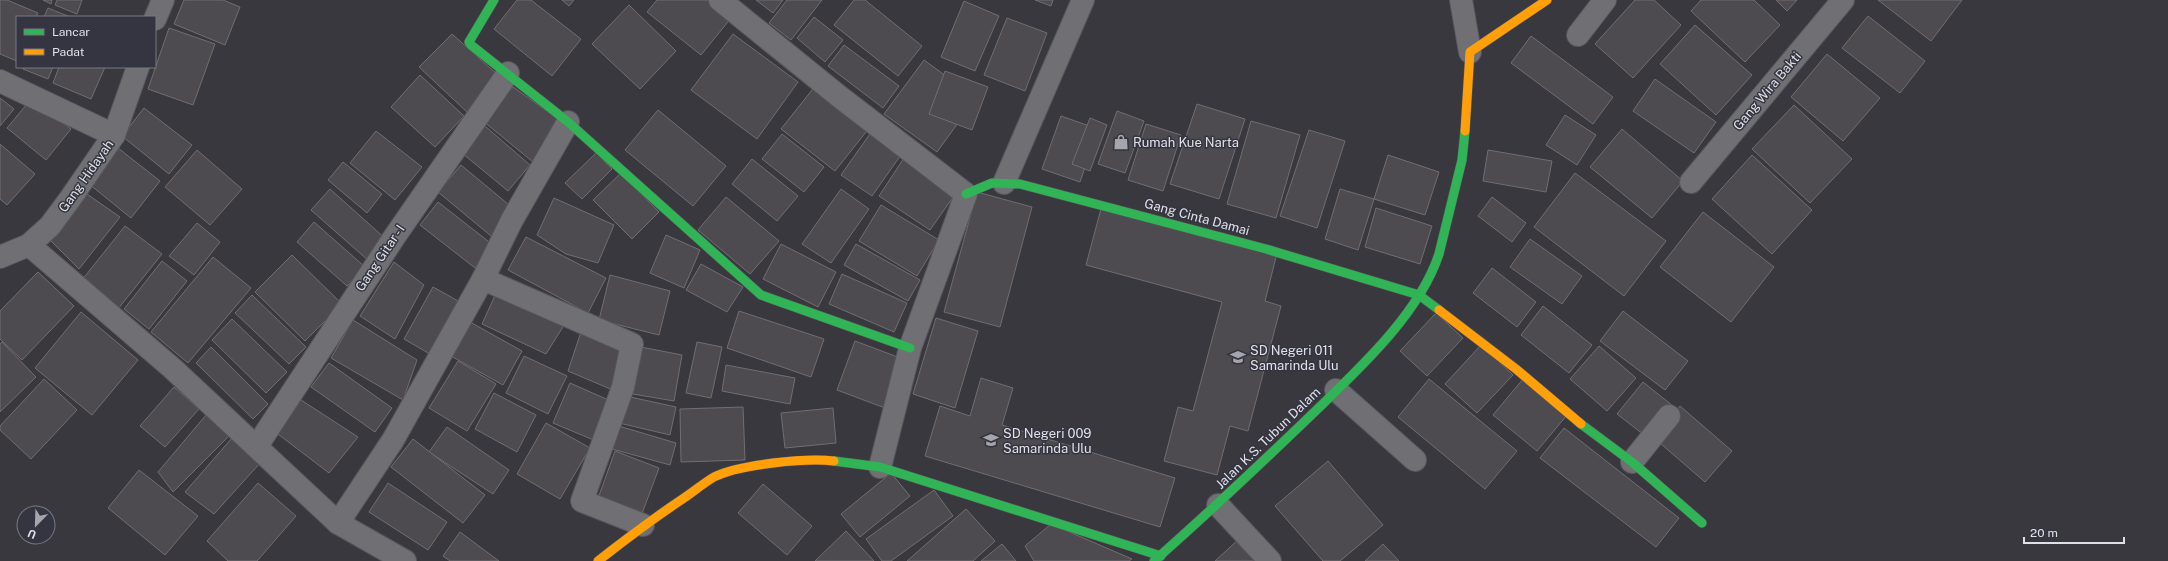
<svg xmlns="http://www.w3.org/2000/svg" width="2168" height="561" viewBox="0 0 2168 561" font-family="'Public Sans',sans-serif">
<style>
.building{fill:#4d4b4f;stroke:#716e72}
.lines{fill:none;stroke-linecap:round;stroke-linejoin:round}
.street-casing{stroke:#56565c;stroke-width:24}
.fast-casing{stroke:#56565c;stroke-width:10}
.slow-casing{stroke:#56565c;stroke-width:10}
.street{stroke:#6f6f74;stroke-width:22}
.fast{stroke:#30b455;stroke-width:9}
.slow{stroke:#ff9f0a;stroke-width:9}
.labels{text-anchor:middle;dominant-baseline:central;stroke-width:3;stroke-linejoin:round;paint-order:stroke}
.street-label{font-size:13px;fill:#e0e0e8;stroke:#353541}
.poi-label{font-size:13px;fill:#e0e0e8;stroke:#353541;text-anchor:start}
</style>
<rect width="100%" height="100%" fill="#38383e"/>
<g class="building">
<path d="M0 0H7L38 13 36 17H17V61L0 54Z"/>
<path d="M43 0H52L51 4Z"/>
<path d="M57 0H82L77 14 55 5Z"/>
<path d="M184 0H223L240 7 225 45 174 24Z"/>
<path d="M517 0H531L581 39 552 76 494 29Z"/>
<path d="M562 0H574L569 6Z"/>
<path d="M657 0H708L731 18 701 55 647 12Z"/>
<path d="M756 0H783L773 13Z"/>
<path d="M787 0H822L791 40 769 23Z"/>
<path d="M854 0H865L922 46 898 76 834 25Z"/>
<path d="M1035 0H1053L1051 6Z"/>
<path d="M1635 0H1654L1681 25 1633 78 1595 44Z"/>
<path d="M1701 0H1754L1780 25 1745 62 1691 11Z"/>
<path d="M1776 0H1797L1787 11Z"/>
<path d="M1878 0H1962L1931 41Z"/>
<path d="M964 1 999 16 975 71 941 57Z"/>
<path d="M629 5 676 51 640 89 592 44Z"/>
<path d="M48 8 70 17H44Z"/>
<path d="M1868 16 1925 61 1900 93 1842 48Z"/>
<path d="M814 17 843 40 825 62 797 38Z"/>
<path d="M1007 18 1047 33 1025 91 984 75Z"/>
<path d="M1695 25 1752 75 1716 115 1660 64Z"/>
<path d="M169 28 215 44 193 105 148 89Z"/>
<path d="M452 34 498 75 468 113 419 67Z"/>
<path d="M733 34 798 82 757 139 691 90Z"/>
<path d="M1531 36 1613 97 1593 124 1511 63Z"/>
<path d="M844 45 899 86 883 108 828 66Z"/>
<path d="M1827 54 1880 98 1843 141 1791 97Z"/>
<path d="M924 60 976 98 937 152 884 114Z"/>
<path d="M24 67H53L48 79 23 69Z"/>
<path d="M59 67H105L91 99 53 83Z"/>
<path d="M945 71 988 87 972 130 929 114Z"/>
<path d="M420 75 464 116 435 147 391 107Z"/>
<path d="M1655 79 1716 122 1694 153 1633 111Z"/>
<path d="M816 85 870 127 835 171 781 129Z"/>
<path d="M513 87 565 124 533 162 483 121Z"/>
<path d="M0 98 14 109 0 126Z"/>
<path d="M32 98 71 129 46 160 7 128Z"/>
<path d="M1197 104 1245 119 1219 199 1170 184Z"/>
<path d="M1794 105 1852 159 1810 203 1752 149Z"/>
<path d="M144 108 192 145 169 174 122 136Z"/>
<path d="M658 110 726 166 693 206 625 150Z"/>
<path d="M1117 111 1144 121 1125 173 1098 164Z"/>
<path d="M1565 115 1596 135 1577 165 1546 145Z"/>
<path d="M1061 116 1098 129 1080 182 1042 169Z"/>
<path d="M1090 118 1107 125 1090 171 1072 164Z"/>
<path d="M1251 121 1300 135 1276 218 1227 204Z"/>
<path d="M1146 124 1181 135 1163 191 1128 180Z"/>
<path d="M485 126 530 165 508 191 462 153Z"/>
<path d="M1622 129 1683 181 1652 218 1590 167Z"/>
<path d="M1309 130 1345 141 1317 228 1280 216Z"/>
<path d="M376 131 422 167 395 200 350 163Z"/>
<path d="M872 131 903 152 872 196 841 175Z"/>
<path d="M782 134 824 167 804 192 762 159Z"/>
<path d="M0 144 35 174 7 205 0 199Z"/>
<path d="M118 148 160 181 131 218 89 184Z"/>
<path d="M197 150 242 189 210 225 165 187Z"/>
<path d="M1488 150 1552 161 1546 192 1483 181Z"/>
<path d="M596 153 612 169 582 199 565 183Z"/>
<path d="M1388 155 1439 172 1425 215 1374 199Z"/>
<path d="M1752 155 1812 210 1772 254 1712 199Z"/>
<path d="M904 158 956 193 930 230 879 196Z"/>
<path d="M752 159 798 196 777 221 732 184Z"/>
<path d="M343 162 382 194 367 213 328 180Z"/>
<path d="M461 165 514 209 491 236 438 192Z"/>
<path d="M621 173 659 212 632 239 593 200Z"/>
<path d="M1575 173 1666 241 1624 296 1534 227Z"/>
<path d="M330 189 388 241 370 262 311 210Z"/>
<path d="M841 189 869 209 831 263 802 244Z"/>
<path d="M1340 189 1374 199 1358 250 1325 239Z"/>
<path d="M84 192 120 217 79 269 49 239Z"/>
<path d="M977 192 1032 207 1000 327 944 312Z"/>
<path d="M726 197 779 241 750 274 698 230Z"/>
<path d="M1492 197 1526 223 1512 242 1478 216Z"/>
<path d="M554 198 614 225 598 263 566 254 537 235Z"/>
<path d="M438 202 493 245 475 268 420 225Z"/>
<path d="M881 205 939 240 917 276 859 241Z"/>
<path d="M1102 205 1277 253 1265 301 1281 306 1248 431 1230 426 1217 475 1164 461 1178 407 1193 411 1222 302 1086 265Z"/>
<path d="M1376 208 1432 226 1420 264 1365 247Z"/>
<path d="M1703 212 1774 267 1731 322 1660 267Z"/>
<path d="M314 222 365 267 347 286 297 242Z"/>
<path d="M197 223 220 242 194 275 169 256Z"/>
<path d="M125 226 162 254 118 309 82 280Z"/>
<path d="M666 235 700 250 684 288 650 273Z"/>
<path d="M526 237 606 278 588 313 508 270Z"/>
<path d="M1530 239 1582 276 1562 304 1510 267Z"/>
<path d="M781 244 836 272 818 307 763 279Z"/>
<path d="M856 244 920 280 908 301 844 265Z"/>
<path d="M292 255 342 304 305 341 255 292Z"/>
<path d="M213 257 251 288 188 363 151 332Z"/>
<path d="M162 261 187 281 149 329 124 309Z"/>
<path d="M394 262 424 285 395 339 360 316Z"/>
<path d="M701 264 743 287 727 312 686 290Z"/>
<path d="M1492 268 1536 302 1517 327 1473 293Z"/>
<path d="M38 272 74 306 22 360 0 339V311Z"/>
<path d="M842 274 907 303 894 332 829 304Z"/>
<path d="M610 275 670 291 659 335 599 320Z"/>
<path d="M433 287 460 302 430 354 404 339Z"/>
<path d="M497 291 566 322 546 354 482 324Z"/>
<path d="M252 295 306 347 289 364 235 313Z"/>
<path d="M1543 306 1592 345 1569 373 1521 335Z"/>
<path d="M739 311 824 339 811 377 727 348Z"/>
<path d="M1623 311 1688 361 1665 390 1600 341Z"/>
<path d="M81 312 138 360 92 415 35 368Z"/>
<path d="M1436 313 1463 338 1427 376 1400 351Z"/>
<path d="M936 318 978 331 955 408 913 394Z"/>
<path d="M232 319 287 372 266 393 212 340Z"/>
<path d="M353 320 417 360 403 400 331 358Z"/>
<path d="M470 322 522 351 503 385 451 356Z"/>
<path d="M581 332 630 349 615 391 568 371Z"/>
<path d="M855 341 903 359 885 408 837 390Z"/>
<path d="M2 342 36 377 0 412V344Z"/>
<path d="M697 342 722 347 711 398 686 393Z"/>
<path d="M1481 345 1513 375 1477 413 1445 384Z"/>
<path d="M1599 346 1636 378 1607 411 1570 379Z"/>
<path d="M211 347 268 404 253 419 196 363Z"/>
<path d="M641 347 682 355 674 401 633 394Z"/>
<path d="M524 356 567 376 548 414 506 393Z"/>
<path d="M458 361 496 384 467 431 429 408Z"/>
<path d="M329 363 392 408 375 432 311 387Z"/>
<path d="M726 365 795 378 790 404 722 391Z"/>
<path d="M981 378 1013 388 1002 425 1175 478 1160 527 925 456 940 406 970 416Z"/>
<path d="M44 379 77 410 31 459 0 430V426Z"/>
<path d="M1429 379 1517 451 1485 489 1398 417Z"/>
<path d="M1523 379 1567 415 1537 451 1493 415Z"/>
<path d="M1643 382 1673 406 1648 438 1617 414Z"/>
<path d="M570 383 613 402 596 441 553 423Z"/>
<path d="M174 387 199 409 165 447 140 426Z"/>
<path d="M494 393 536 415 517 452 475 429Z"/>
<path d="M621 395 676 407 670 435 615 422Z"/>
<path d="M298 398 358 437 329 473 274 431Z"/>
<path d="M1680 406 1732 451 1705 482 1653 437Z"/>
<path d="M743 407 745 460 681 462 680 409Z"/>
<path d="M833 408 836 443 785 448 781 413Z"/>
<path d="M206 415 229 436 173 492 158 472Z"/>
<path d="M546 423 590 448 560 499 517 474Z"/>
<path d="M612 424 676 443 670 465 605 447Z"/>
<path d="M447 427 509 470 493 494 429 452Z"/>
<path d="M1564 428 1679 518 1656 547 1540 458Z"/>
<path d="M232 438 261 462 214 514 185 492Z"/>
<path d="M413 439 485 495 463 523 391 467Z"/>
<path d="M615 451 659 468 640 519 596 504Z"/>
<path d="M1328 461 1383 525 1340 561H1323L1275 506Z"/>
<path d="M139 470 198 516 165 555 108 508Z"/>
<path d="M891 473 910 496 860 537 841 514Z"/>
<path d="M258 483 296 516 257 561H228L207 541Z"/>
<path d="M388 483 447 522 428 550 369 512Z"/>
<path d="M763 484 812 526 787 555 738 513Z"/>
<path d="M934 490 953 516 891 561H882L866 539Z"/>
<path d="M966 509 995 541 973 561H907Z"/>
<path d="M1051 524 1132 559 1129 561H1034L1025 546Z"/>
<path d="M846 531 874 561H815Z"/>
<path d="M460 532 499 561H450L443 556Z"/>
<path d="M1239 539 1259 561H1215Z"/>
<path d="M1002 544 1016 561H981Z"/>
<path d="M1383 544 1399 561H1365Z"/>
</g>
<g class="lines">
<g class="street-casing">
<g id="street">
<path d="M720 0 840 97 966 194 910 348 880 467"/>
<path d="M1461 0 1470 52"/>
<path d="M155 19 163 0"/>
<path d="M1578 35 1605 0"/>
<path d="M0 81 114 135"/>
<path d="M1691 182 1843 0"/>
<path d="M1004 183 1083 0"/>
<path d="M29 245 172 368 338 523 405 561"/>
<path d="M0 257 29 245 50 226 70 199 114 135 138 67"/>
<path d="M483 279 632 344 623 387 582 501 643 525"/>
<path d="M1336 390 1415 460"/>
<path d="M257 446 395 236 508 73"/>
<path d="M1632 462 1669 416"/>
<path d="M1218 505 1270 561"/>
<path d="M338 523 393 440 483 279 512 220 568 122"/>
</g>
</g>
<g class="fast-casing">
<g id="fast">
<path d="M494 0 469 42 471 45 568 122 761 295 910 348"/>
<path d="M966 194 992 183 1020 184 1266 249 1419 295 1439 310"/>
<path d="M1581 424 1632 462 1702 523"/>
<path d="M834 461 880 467 1161 556"/>
<path d="M1154 561C1205 516 1254 470 1303 423 1350 377 1418 318 1439 254L1462 160 1465 131"/>
</g>
</g>
<g class="slow-casing">
<g id="slow">
<path d="M1465 131 1470 52 1547 0"/>
<path d="M1439 310 1516 369 1581 424"/>
<path d="M598 561C626 539 654 518 684 498 694 491 704 483 714 477 740 464 806 458 834 461"/>
</g>
</g>
<use href="#street" class="street"/>
<use href="#fast" class="fast"/>
<use href="#slow" class="slow"/>
</g>
<defs>
<g id="shop-bare" transform="scale(1.2)"><path d="M-5-2.5h2.3a2.7 3.5 0 0 1 5.4 0H5L5.5 6h-11ZM-1.5-2.5h3a1.5 2.3 0 0 0-3 0Z" fill="#a5a5ac" stroke="#353541" stroke-width="2.5" paint-order="stroke"/></g>
<g id="school-bare" transform="scale(1.2)"><path d="M0-5L7-2L0 1L-7-2ZM-4 1L0 2.5L4 1V4Q0 6-4 4Z" fill="#a5a5ac" stroke="#353541" stroke-width="2.5" paint-order="stroke"/></g>
</defs>
<g fill-rule="evenodd">
<use href="#shop-bare" x="1121" y="142"/>
<use href="#school-bare" x="1238" y="357"/>
<use href="#school-bare" x="991" y="440"/>
</g>
<g class="labels">
<g class="street-label">
<text transform="translate(1767 91) rotate(-50)">Gang Wira Bakti</text>
<text transform="translate(86 176) rotate(-55)">Gang Hidayah</text>
<text transform="translate(1197 217) rotate(15)">Gang Cinta Damai</text>
<text transform="translate(380 258) rotate(-56)">Gang Gitar - I</text>
<text transform="translate(1268 438) rotate(-44)">Jalan K.S. Tubun Dalam</text>
</g>
<g class="poi-label">
<text x="1133" y="142">Rumah Kue Narta</text>
<text x="1250" y="350">SD Negeri 011<tspan x="1250" dy="15">Samarinda Ulu</tspan></text>
<text x="1003" y="433">SD Negeri 009<tspan x="1003" dy="15">Samarinda Ulu</tspan></text>
</g>
</g>
<rect x="16" y="16" width="140" height="52" fill="#353541" stroke="#797984"/>
<rect x="24" y="29" width="20" height="6" fill="#30b455" stroke="#797984"/>
<text x="52" y="36" font-size="12" fill="#e0e0e8">Lancar</text>
<rect x="24" y="49" width="20" height="6" fill="#ff9f0a" stroke="#797984"/>
<text x="52" y="56" font-size="12" fill="#e0e0e8">Padat</text>
<g transform="translate(36 525) rotate(203)"><circle r="19" fill="#353541" stroke="#797984"/>
<path d="M0-3L7 15L0 10L-7 15Z" fill="#a5a5ac"/>
<text y="-6" font-size="11" font-weight="bold" text-anchor="middle" fill="#e0e0e8">U</text>
</g>
<path d="M2024 537v6h100v-6" fill="none" stroke="#e0e0e8" stroke-width="2"/>
<text x="2030" y="537" font-size="12" fill="#e0e0e8" stroke="#353541" stroke-width="3" paint-order="stroke">20 m</text>
</svg>
